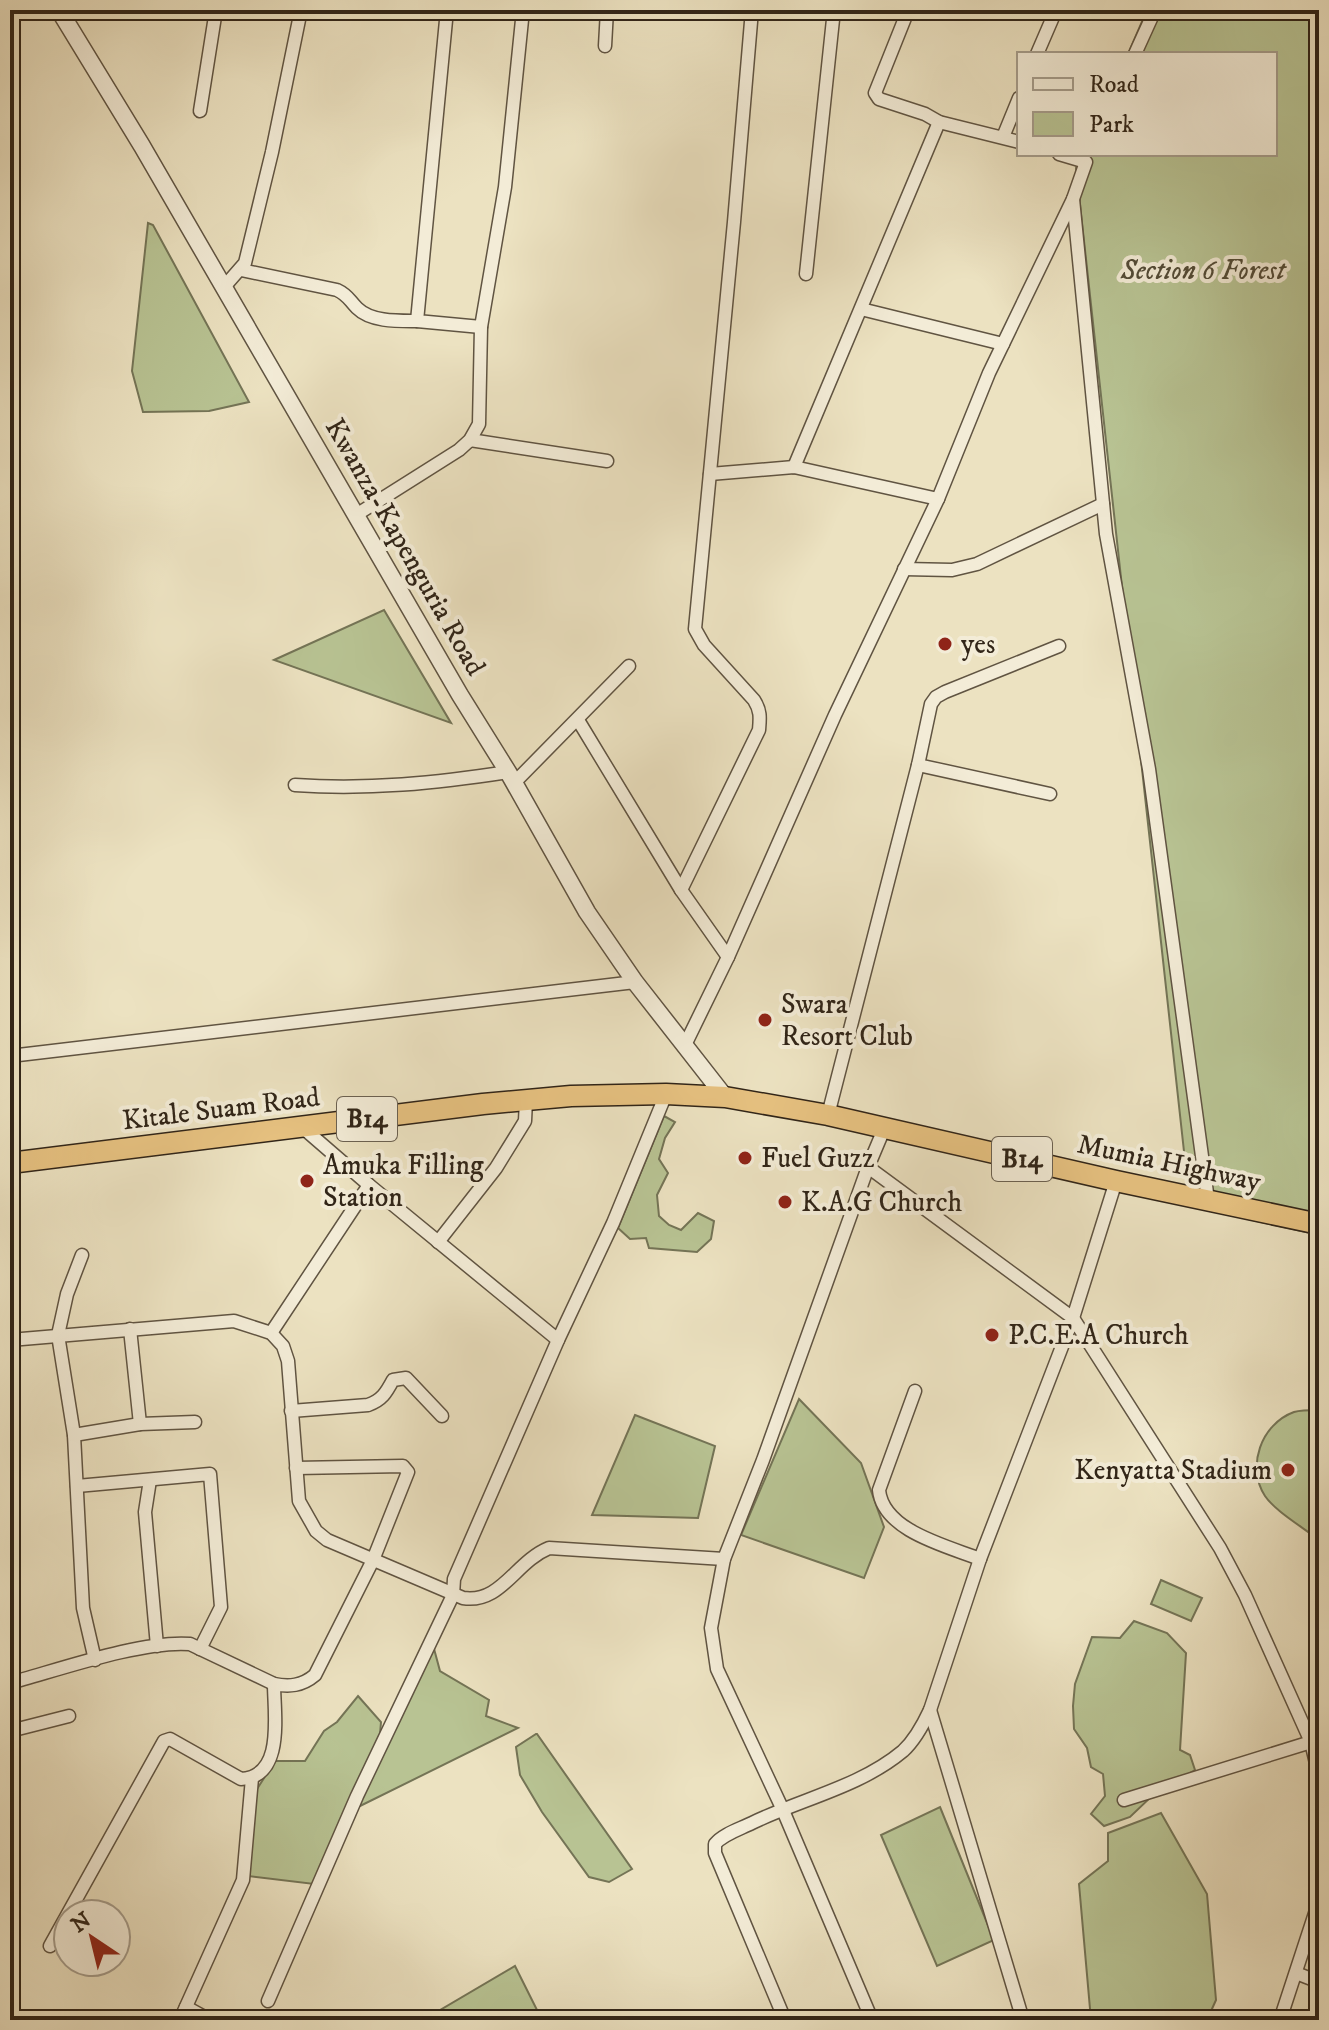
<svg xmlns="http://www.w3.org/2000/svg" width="1329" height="2030" viewBox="0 0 1329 2030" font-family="'IM FELL DW Pica',serif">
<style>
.green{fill:#b8c393;stroke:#747456;stroke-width:2}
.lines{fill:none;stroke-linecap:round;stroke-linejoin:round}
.minor-casing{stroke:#605442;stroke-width:15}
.tertiary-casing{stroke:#605442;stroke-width:19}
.trunk-casing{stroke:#312518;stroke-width:23}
.minor{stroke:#f3ecd7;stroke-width:12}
.tertiary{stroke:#f3ecd7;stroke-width:16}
.trunk{stroke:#e6c180;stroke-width:20}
.poi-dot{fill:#8f2418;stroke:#f3ecd7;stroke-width:3}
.labels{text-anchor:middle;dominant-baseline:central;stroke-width:8;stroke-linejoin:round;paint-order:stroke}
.shield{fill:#f3ecd7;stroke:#6b6151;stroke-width:2}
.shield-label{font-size:26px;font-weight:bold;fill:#312518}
.park-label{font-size:28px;font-style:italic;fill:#534c37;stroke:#f3ecd7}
.street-label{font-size:28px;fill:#312518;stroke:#f3ecd7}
.poi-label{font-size:28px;fill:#312518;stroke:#f3ecd7;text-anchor:start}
</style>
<rect width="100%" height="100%" fill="#ece2c1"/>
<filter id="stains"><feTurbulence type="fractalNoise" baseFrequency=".0025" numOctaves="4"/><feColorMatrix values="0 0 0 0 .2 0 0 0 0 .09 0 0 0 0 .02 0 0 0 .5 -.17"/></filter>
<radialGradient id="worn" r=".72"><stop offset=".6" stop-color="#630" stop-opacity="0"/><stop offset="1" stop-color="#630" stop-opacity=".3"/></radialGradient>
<g class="green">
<path d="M1147 10H1319V1235L1190 1206 1076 168 1082 154H1275V54H1128Z"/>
<path d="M148 223 153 225 249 402 209 411 143 412 132 371Z"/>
<path d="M384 610 451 723 274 660Z"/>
<path d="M664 1116 675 1122 665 1138 659 1159 668 1173 657 1195 659 1216 669 1225 681 1230 698 1213 714 1221 711 1239 697 1252 649 1248 646 1238 630 1239 618 1228Z"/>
<path d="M799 1399 861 1463 884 1527 864 1578 741 1535Z"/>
<path d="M1319 1410V1540C1304 1528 1275 1511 1265 1496 1246 1467 1261 1424 1294 1412 1301 1410 1312 1410 1319 1410Z"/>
<path d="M635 1415 715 1446 698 1518 592 1515Z"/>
<path d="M1161 1580 1202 1598 1191 1621 1151 1604Z"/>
<path d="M1134 1621 1167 1633 1186 1653 1180 1750 1190 1755 1195 1770 1155 1793 1130 1817 1104 1826 1091 1814 1105 1796 1103 1774 1091 1767 1087 1748 1074 1729 1073 1706 1075 1684 1092 1637 1120 1638Z"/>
<path d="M433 1645 440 1671 489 1700 486 1716 518 1728 356 1808Z"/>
<path d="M358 1696 381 1722 380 1734 314 1884 248 1876 257 1789 275 1761H305L324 1731 337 1722Z"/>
<path d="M536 1734H537L632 1869 609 1882 589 1877 542 1812 520 1775 516 1747Z"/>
<path d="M940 1807 994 1940 937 1966 881 1835Z"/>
<path d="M1161 1813 1207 1894 1216 2000 1207 2020H1091L1079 1884 1108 1861V1833Z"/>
<path d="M515 1966 542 2020H437L430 2016Z"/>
</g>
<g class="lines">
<g class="minor-casing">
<g id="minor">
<path d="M447 10 417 321 481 327"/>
<path d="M895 10 907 13 875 93 879 99 925 114 939 122 1019 142"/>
<path d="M605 46 607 10"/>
<path d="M1037 54 1056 10"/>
<path d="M1135 54 1155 10"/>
<path d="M200 111 216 10"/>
<path d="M1003 137 1019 98"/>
<path d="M1073 199 1106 534 1149 769 1208 1200"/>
<path d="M241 270 337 290C348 295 349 300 357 308 371 322 398 321 417 321"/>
<path d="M806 274 834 10"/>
<path d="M224 287 245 263 272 152 301 10"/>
<path d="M861 309 1003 344"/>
<path d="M470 440 607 461"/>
<path d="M794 467 939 122"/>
<path d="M710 474 794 467 938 499"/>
<path d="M356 515 459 450 470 440 479 424 481 327 505 187 523 10"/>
<path d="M904 569 952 570 977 564 1103 504"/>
<path d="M578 720 681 890 728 957"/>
<path d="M918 765 1050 794"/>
<path d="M514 783 629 666"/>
<path d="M295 785C368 790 437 783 508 772"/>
<path d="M681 890 759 730C760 718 761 711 754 700L704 645 695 629 734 222 752 10"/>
<path d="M685 1045 728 957 835 715 938 499 989 373 1073 199 1086 162 1059 154"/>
<path d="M10 1056 635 982"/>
<path d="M828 1115 918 765 931 704 936 697 945 692 1059 646"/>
<path d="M302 1127 369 1185 558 1340"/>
<path d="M868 1167 1073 1318 1220 1548 1245 1595 1311 1742 1319 1776"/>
<path d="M438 1242 496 1168 525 1121 526 1100"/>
<path d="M82 1255 67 1294 58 1335 74 1435 83 1608 95 1660"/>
<path d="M130 1329 140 1424"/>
<path d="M271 1333 369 1185"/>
<path d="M10 1340 234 1321 271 1333 283 1346 288 1361 299 1501 316 1531 327 1540 463 1598C501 1604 515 1562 549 1548L724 1559"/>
<path d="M915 1391 879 1490C883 1531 947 1546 980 1559"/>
<path d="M291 1411 368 1405C382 1400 386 1393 393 1380L406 1378 442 1416"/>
<path d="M74 1435 140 1424 195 1422"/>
<path d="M150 1480 145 1512 157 1646"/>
<path d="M77 1486 210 1474 221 1607 200 1649"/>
<path d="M10 1683C58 1670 143 1640 190 1644L274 1684C289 1687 302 1686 315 1675L373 1560 408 1472 403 1466 296 1468"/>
<path d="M930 1710 1023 2020"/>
<path d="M10 1731 69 1716"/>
<path d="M1124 1800 1311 1742"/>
<path d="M50 1946 164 1741 170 1739 241 1779C285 1777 274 1714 274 1684"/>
<path d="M1296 1973 1319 1982"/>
<path d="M268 2001 357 1796 453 1595 454 1579 558 1340 613 1223 666 1094"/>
<path d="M186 2007 210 2020"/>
<path d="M180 2020 243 1880 252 1778"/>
<path d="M785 2020 715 1853V1844C723 1834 740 1829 752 1823 801 1799 860 1787 903 1751 915 1740 923 1725 930 1710L980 1559 1073 1318 1116 1181"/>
<path d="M872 2020 782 1808 717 1669 711 1628 724 1559 763 1460 868 1167 884 1129"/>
<path d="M1280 2020 1319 1901"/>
</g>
</g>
<g class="tertiary-casing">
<path id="tertiary" d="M59 10 142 146 460 695 508 772 587 912 635 982 725 1097"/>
</g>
<g class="trunk-casing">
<path id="trunk" d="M10 1163 483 1104 571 1096 666 1094 725 1097 828 1115 1116 1181 1319 1224"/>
</g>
<use href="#minor" class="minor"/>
<use href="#tertiary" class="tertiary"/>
<use href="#trunk" class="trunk"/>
</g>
<g class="poi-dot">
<circle cx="945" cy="644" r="8"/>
<circle cx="765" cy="1020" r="8"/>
<circle cx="745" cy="1158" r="8"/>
<circle cx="307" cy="1181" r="8"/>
<circle cx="785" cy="1202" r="8"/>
<circle cx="992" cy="1335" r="8"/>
<circle cx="1288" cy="1470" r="8"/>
</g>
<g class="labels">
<g class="shield">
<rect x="337" y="1097" width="60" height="44" rx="6"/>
<rect x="992" y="1137" width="60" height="44" rx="6"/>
</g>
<g class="shield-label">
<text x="367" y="1119">B14</text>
<text x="1022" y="1159">B14</text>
</g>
<g class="park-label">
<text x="1203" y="270">Section 6 Forest</text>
</g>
<g class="street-label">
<text transform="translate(405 547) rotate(60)">Kwanza-Kapenguria Road</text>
<text transform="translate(221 1109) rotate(-7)">Kitale Suam Road</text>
<text transform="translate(1169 1163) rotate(12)">Mumia Highway</text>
</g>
<g class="poi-label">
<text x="961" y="644">yes</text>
<text x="781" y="1004">Swara<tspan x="781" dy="32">Resort Club</tspan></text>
<text x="761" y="1158">Fuel Guzz</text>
<text x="323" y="1165">Amuka Filling<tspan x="323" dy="32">Station</tspan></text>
<text x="801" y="1202">K.A.G Church</text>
<text x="1008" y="1335">P.C.E.A Church</text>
<text x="1272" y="1470" text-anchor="end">Kenyatta Stadium</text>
</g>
</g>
<rect width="1329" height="2030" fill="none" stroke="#ece2c1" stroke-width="40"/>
<rect x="12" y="12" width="1305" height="2006" fill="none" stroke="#312518" stroke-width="4"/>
<rect x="20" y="20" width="1289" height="1990" fill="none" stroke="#312518" stroke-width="2"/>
<rect x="1017" y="52" width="260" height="104" fill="#f3ecd7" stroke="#a59c8b" stroke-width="2"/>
<rect x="1033" y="78" width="40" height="12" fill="#f3ecd7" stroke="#a59c8b" stroke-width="2"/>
<text x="1089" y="92" font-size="24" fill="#312518">Road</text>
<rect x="1033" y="112" width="40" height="24" fill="#b8c393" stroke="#a59c8b" stroke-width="2"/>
<text x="1089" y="132" font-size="24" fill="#312518">Park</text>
<g transform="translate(92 1938) rotate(325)"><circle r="38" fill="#f3ecd7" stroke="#a59c8b" stroke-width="2"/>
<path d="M0-6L14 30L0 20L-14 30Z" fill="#8f2418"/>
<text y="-12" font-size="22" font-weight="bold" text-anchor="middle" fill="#312518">N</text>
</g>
<rect width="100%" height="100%" filter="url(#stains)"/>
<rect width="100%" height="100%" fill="url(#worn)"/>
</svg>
